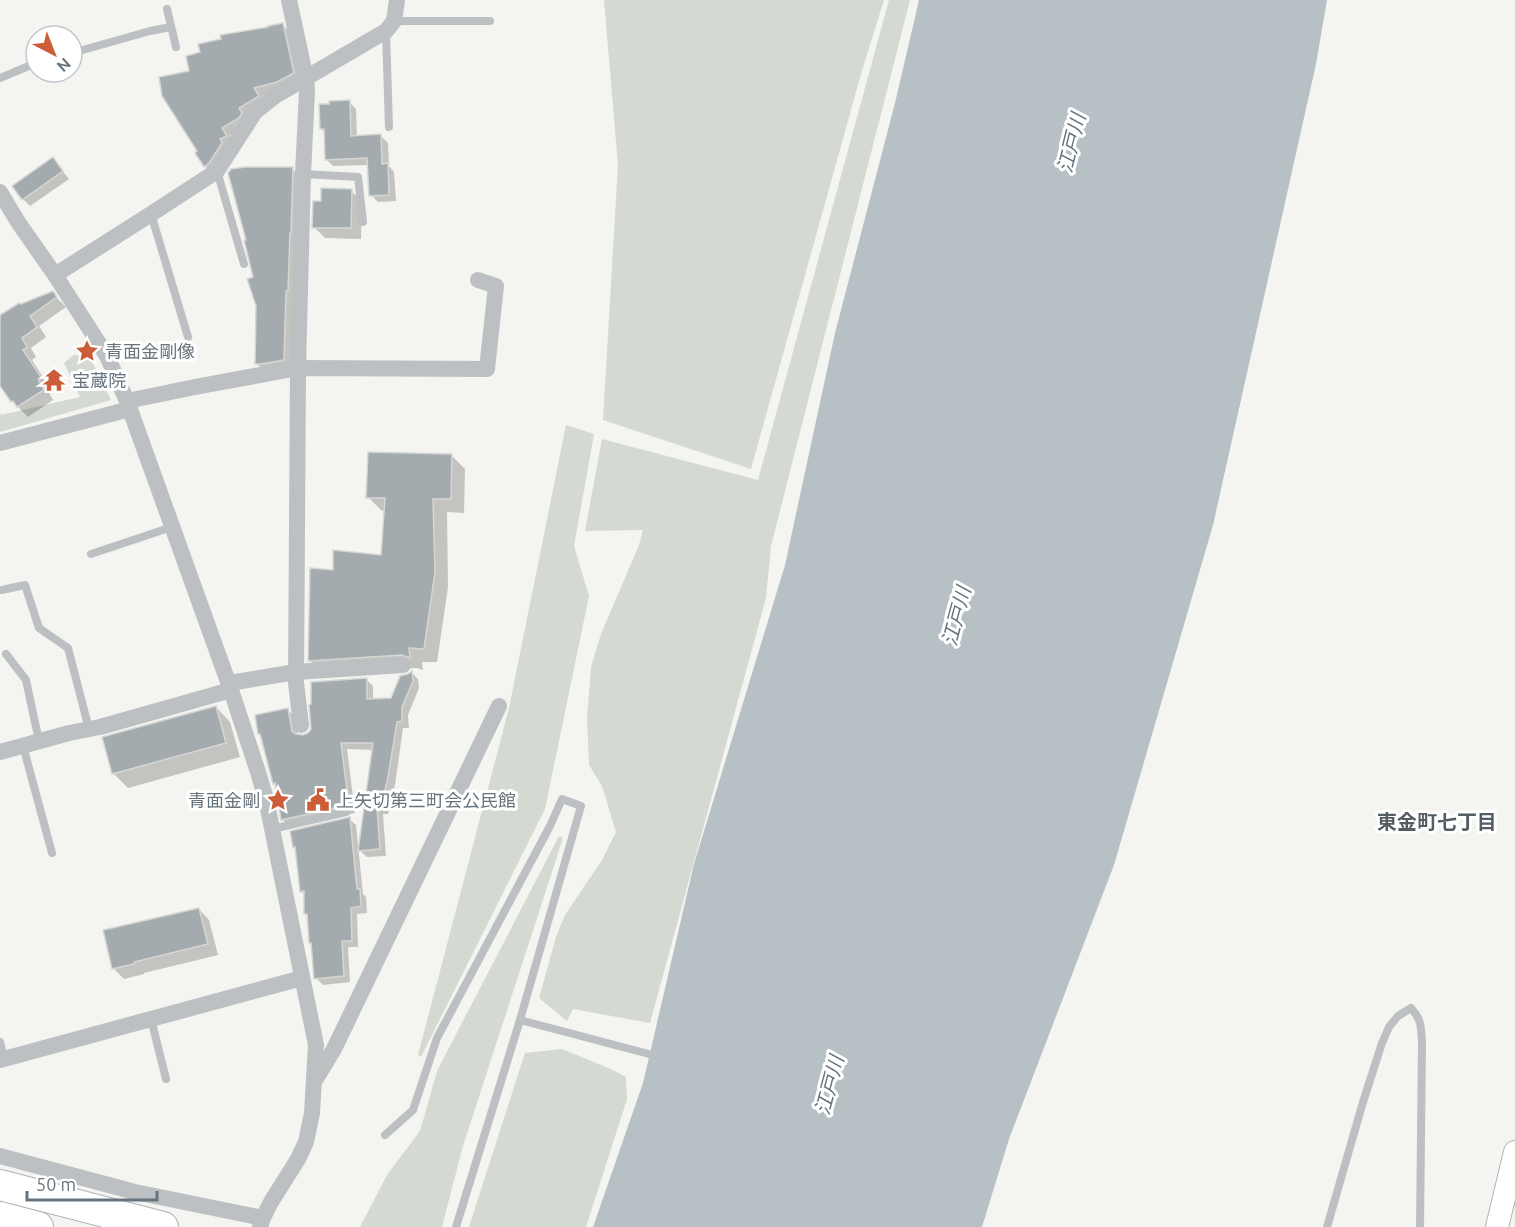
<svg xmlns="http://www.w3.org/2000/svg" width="1515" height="1227" viewBox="0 0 1515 1227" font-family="Ubuntu,'Noto Sans JP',sans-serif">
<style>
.green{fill:#d4d9d1}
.water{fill:#b7c0c4}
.shadow{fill:#0003}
.building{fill:#a4abaf;stroke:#d6d6d4;stroke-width:1.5}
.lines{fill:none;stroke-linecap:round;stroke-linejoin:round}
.secondary-casing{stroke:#b1b5b9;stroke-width:24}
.highway-casing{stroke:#b0b3b6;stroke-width:32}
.lane{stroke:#bcc0c2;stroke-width:8}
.street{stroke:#bcc0c2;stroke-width:16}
.secondary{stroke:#fff;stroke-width:22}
.highway{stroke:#fff;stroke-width:30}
.labels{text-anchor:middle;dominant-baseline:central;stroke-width:6;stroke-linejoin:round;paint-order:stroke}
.poi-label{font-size:18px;fill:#67747e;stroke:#fff;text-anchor:start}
.water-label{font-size:20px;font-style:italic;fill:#63747b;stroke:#fff}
.neighbourhood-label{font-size:20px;font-weight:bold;fill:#545d64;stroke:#fff}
</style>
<rect width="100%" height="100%" fill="#f4f4f1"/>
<g class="green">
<path d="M604 0H884L861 74 751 469 603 420 618 165Z"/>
<path d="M889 0H910L771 546 766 598 650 1023 573 1009 567 1021 539 998 556 937 565 915 602 860 616 832 602 786 589 765 587 718 591 667 601 634 639 545 643 530 585 531 602 439 758 480Z"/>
<path d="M74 355 90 357 111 400 0 432V412L1 415 80 397 64 363Z"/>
<path d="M566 425 594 434 574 546 589 596 545 809 421 1057 418 1055 509 708Z"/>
<path d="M559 836 563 838 463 1146 442 1227H360L387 1175 420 1131 437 1071Z"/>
<path d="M562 1049 613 1070 626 1077 627 1099 586 1227H469L525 1053Z"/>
</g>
<path class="water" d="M919 0H1327L1316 64 1213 525 1114 865 1009 1139 982 1227H593L643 1083 694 864 785 565 835 333 895 103Z"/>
<g class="shadow">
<path d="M282 24 290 32 301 81 286 90 261 96 266 104 246 126 229 136 233 144 213 174 205 166 199 152 190 72Z"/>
<path d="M349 102 356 109 357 137 381 136 388 143 389 166 394 172 396 201 378 202 371 195 369 165 333 166 326 159 325 133 321 129Z"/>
<path d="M53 159 69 179 30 206 23 199Z"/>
<path d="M292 169 300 177 291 368 264 371 256 363 258 306 255 278Z"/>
<path d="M351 191 362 201 361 239 325 238 314 227Z"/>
<path d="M52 293 66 307 39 326 46 337 31 348 36 357 32 360 50 388 47 389 53 400 28 417 12 401 0 383V317Z"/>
<path d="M451 455 465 469 464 513 447 512 448 587 437 662H422L423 670 417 668 323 674 309 660 334 572 382 557 386 511H382L368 497Z"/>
<path d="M412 673 418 679 419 688 408 715 409 728H403L395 785 388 814H383L386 856 367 857 359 850 374 750 347 749 355 813 290 827 283 820 277 785 275 783 288 710 295 717 298 736 309 734 366 679 373 686V700H392Z"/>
<path d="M216 707 230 722 240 757 128 788 114 774 104 738Z"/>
<path d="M349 819 356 825 363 894 366 897 367 913 357 914 358 947H348L350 982 323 985 316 978 313 945 310 942 309 916 306 913 305 895 301 891 297 850 294 847Z"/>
<path d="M199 909 209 920 218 955 144 973V974L124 979 113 968Z"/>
</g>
<g class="building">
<path d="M283 23 294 73 277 82 254 88 259 96 239 108 242 113 239 118 222 128 227 136 220 139 222 143 209 163 204 167 195 153 197 151 162 96 159 77 189 71 186 56 200 52 198 44 221 39 220 35 268 27V26Z"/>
<path d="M350 100 351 136 381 134 382 164 388 163 389 195 369 196 367 158 325 160 324 129H320L319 104H329V101Z"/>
<path d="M53 157 63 171 22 200 12 186Z"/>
<path d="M245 167H293L291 233H290L288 291H286L284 360 261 364H255L256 306 247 279 253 277 244 240H246L228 173 231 169Z"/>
<path d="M321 188 352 189 351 228H312L313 201H321Z"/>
<path d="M53 291 57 297 30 316 37 327 22 338 27 347 23 350 41 377 38 379 44 390 17 407 13 401 11 402 0 386V315L19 303 21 304Z"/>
<path d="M368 452 452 454 451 499H433L435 572 424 649 409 648 410 658 402 655 308 661 310 568 333 570V550L381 555 385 498H366Z"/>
<path d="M412 671 413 681 402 707V721L397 722 388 777 381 808 377 807 380 849 358 851 373 743H341L349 806H345L281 820 275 783 273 784 260 734H258L255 715 288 708 292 731 296 734 303 735 308 733 311 729 309 705 311 704V682L367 678V699L391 698 400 676 408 674Z"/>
<path d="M216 706 226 743 112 774 102 737Z"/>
<path d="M350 817 357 889H360L361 906 351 908 352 941H342L344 976 314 979 311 943H309L307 914H304V891L300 892 295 847 293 848 290 831Z"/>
<path d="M199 908 208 944 134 962V964L112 969 103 930Z"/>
</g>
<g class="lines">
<g class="secondary-casing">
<path id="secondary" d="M1497 1227 1515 1152"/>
</g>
<g class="highway-casing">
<g id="highway">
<path d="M0 1185 163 1227"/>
<path d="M0 1217 38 1227"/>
</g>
</g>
<g class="lane">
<path d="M167 9 176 47"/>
<path d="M394 21H490"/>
<path d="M386 32 389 127"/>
<path d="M72 53 150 31 171 27"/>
<path d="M0 78 36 63"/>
<path d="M217 171 244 264"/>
<path d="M303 174 358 177 363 222"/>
<path d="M151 214 188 337"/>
<path d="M91 554 172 527"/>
<path d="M2 590 25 585 39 628 68 648 89 729"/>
<path d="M6 654 26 680 39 741"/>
<path d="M23 746 52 853"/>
<path d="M272 829 346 812"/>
<path d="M151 1019 166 1079"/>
<path d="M520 1020 649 1054"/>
<path d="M0 1042 4 1058"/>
<path d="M385 1135 413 1110 437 1038 550 826 562 799 581 806 520 1020 456 1227"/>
<path d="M1327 1227 1363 1102 1382 1043 1389 1027 1398 1016 1411 1008C1422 1020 1421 1028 1422 1043L1420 1227"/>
</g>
<g class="street">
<path d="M289 0 306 79 307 91 303 174 298 368 296 683 301 725"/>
<path d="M0 192 18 222 55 275 107 356 127 401 231 690 258 772 266 799 316 1045 312 1113 306 1142 298 1159 271 1202 263 1218 260 1227"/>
<path d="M55 275 151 214 217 171 255 112 275 96 386 31 394 21 397 0"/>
<path d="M127 401 195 387 298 368 487 369 496 286 478 280"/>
<path d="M0 443 130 409"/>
<path d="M229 683 296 672 403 665"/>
<path d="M0 752 69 733 100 727 231 690"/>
<path d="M0 1060 302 978"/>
<path d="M316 1079 334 1049 499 706"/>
<path d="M0 1156 135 1192 263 1218"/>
</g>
<use href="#secondary" class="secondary"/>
<use href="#highway" class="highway"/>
</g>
<defs>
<g id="sight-bare" transform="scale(1.8)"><path d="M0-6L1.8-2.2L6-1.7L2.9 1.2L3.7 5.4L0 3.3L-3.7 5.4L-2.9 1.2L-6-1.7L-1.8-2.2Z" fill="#cd5d39" stroke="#fff" stroke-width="2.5" paint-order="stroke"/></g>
<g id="temple-bare" transform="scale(1.8)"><path d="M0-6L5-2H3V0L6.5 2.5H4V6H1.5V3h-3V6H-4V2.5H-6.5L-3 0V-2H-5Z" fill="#cd5d39" stroke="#fff" stroke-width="2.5" paint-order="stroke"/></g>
<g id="civic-bare" transform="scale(1.8)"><path d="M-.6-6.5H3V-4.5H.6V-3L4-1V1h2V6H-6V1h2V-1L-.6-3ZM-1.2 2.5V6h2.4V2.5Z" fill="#cd5d39" stroke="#fff" stroke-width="2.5" paint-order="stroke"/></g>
</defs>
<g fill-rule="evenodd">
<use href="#sight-bare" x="87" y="351"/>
<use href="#temple-bare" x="54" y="380"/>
<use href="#sight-bare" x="278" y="800"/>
<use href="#civic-bare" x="318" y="800"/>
</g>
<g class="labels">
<g class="poi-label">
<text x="105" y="351">青面金剛像</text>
<text x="72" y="380">宝蔵院</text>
<text x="260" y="800" text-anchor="end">青面金剛</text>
<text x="336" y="800">上矢切第三町会公民館</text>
</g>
<g class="water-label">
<text transform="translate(1071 143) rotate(-76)">江戸川</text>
<text transform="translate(956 616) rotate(-75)">江戸川</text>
<text transform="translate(829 1085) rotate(-75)">江戸川</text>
</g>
<g class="neighbourhood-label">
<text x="1437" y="821">東金町七丁目</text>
</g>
</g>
<g transform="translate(54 54) rotate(138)"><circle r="28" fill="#ffffff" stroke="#c2c7cb" stroke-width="1.5"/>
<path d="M0-4.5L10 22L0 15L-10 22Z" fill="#cd5d39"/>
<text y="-9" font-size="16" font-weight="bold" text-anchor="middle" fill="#67747e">N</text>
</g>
<path d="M27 1191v9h130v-9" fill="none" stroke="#67747e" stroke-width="3"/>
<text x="36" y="1191" font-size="18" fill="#67747e" stroke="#ffffff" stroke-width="4.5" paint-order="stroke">50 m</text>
</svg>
